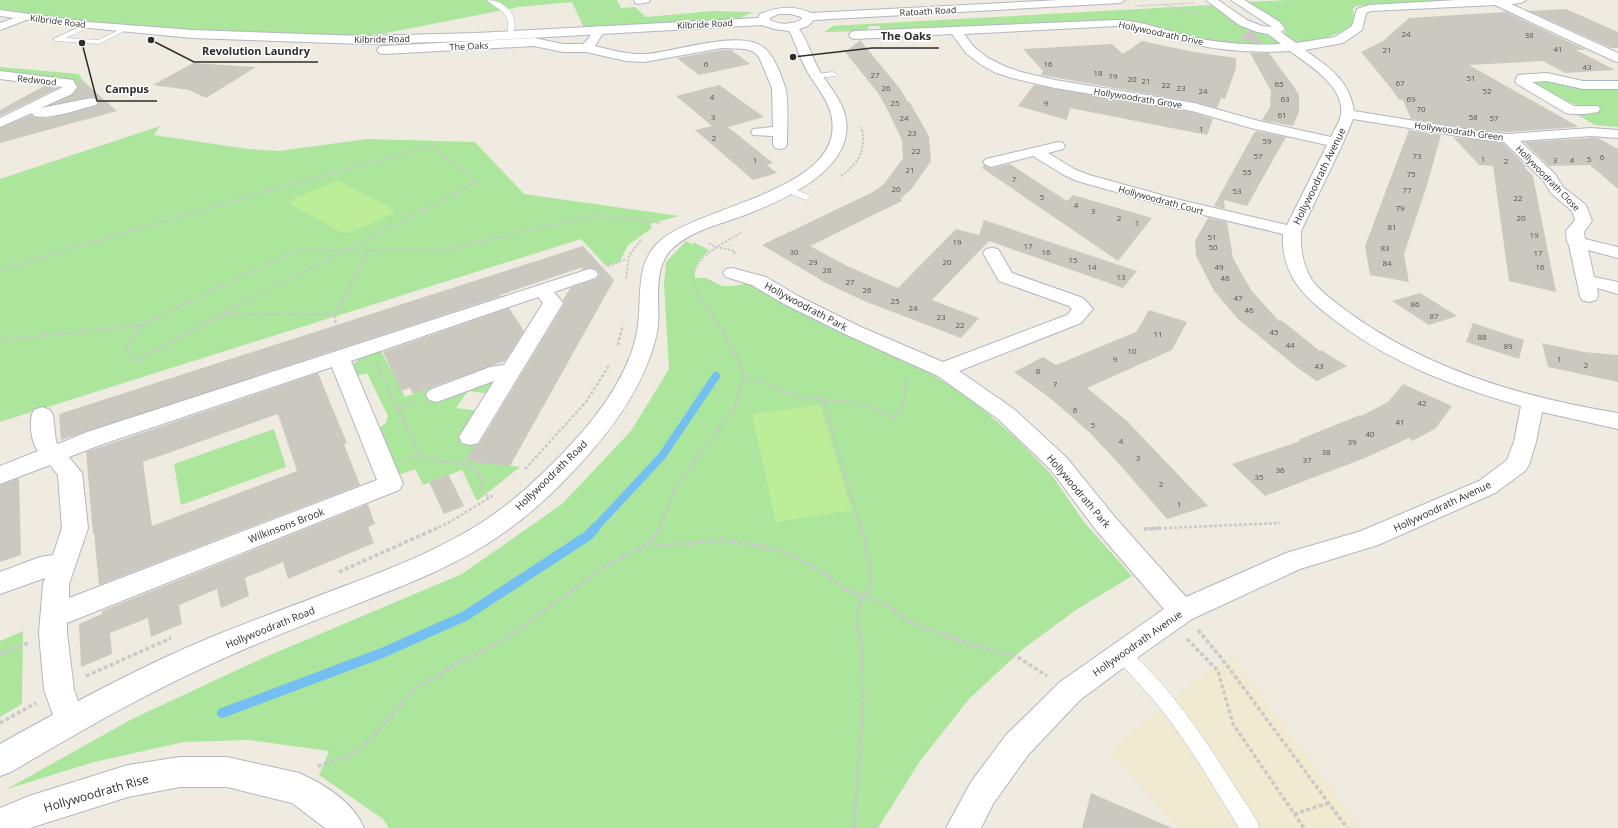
<svg xmlns="http://www.w3.org/2000/svg" width="1618" height="828" viewBox="0 0 1618 828" font-family="'Open Sans',sans-serif">
<style>
.education{fill:#f0ead0}
.green{fill:#ace69d}
.pitch{fill:#beed99}
.lines{fill:none;stroke-linecap:round;stroke-linejoin:round}
.stream-far1{stroke:#73bff1;stroke-width:8}
.stream{stroke:#73bff1;stroke-width:10}
.building{fill:#cbc9bf;fill-rule:evenodd}
.lane-casing{stroke:#b4b5c1;stroke-width:1}
.street-casing{stroke:#b4b5c1;stroke-width:2}
.secondary-casing{stroke:#b4b5c1;stroke-width:2}
.path-far3{stroke:#c9c9c9;stroke-width:1.5;stroke-dasharray:1.5 1;stroke-linecap:butt}
.path-far2{stroke:#c9c9c9;stroke-width:2;stroke-dasharray:2.5 1.5;stroke-linecap:butt}
.path-far1{stroke:#c9c9c9;stroke-width:2.5;stroke-dasharray:3 2;stroke-linecap:butt}
.path{stroke:#c9c9c9;stroke-width:3.5;stroke-dasharray:4 2.5;stroke-linecap:butt}
.lane{fill:#fff;fill-rule:evenodd}
.street{fill:#fff;fill-rule:evenodd}
.secondary{fill:#fff;fill-rule:evenodd}
.labels{text-anchor:middle;dominant-baseline:central;stroke-width:3;stroke-linejoin:round;paint-order:stroke}
.number-label{font-size:8px;fill:#555552}
.far-street-label{font-size:9px;fill:#2e2e2e;stroke:#fff}
.street-label{font-size:10px;fill:#2e2e2e;stroke:#fff}
.near-street-label{font-size:12px;fill:#2e2e2e;stroke:#fff}
.leader{fill:none;stroke:#2e2e2e;stroke-width:1.5}
.callout-dot{fill:#2e2e2e;stroke:#fff;stroke-width:1.5}
.callout-label{font-size:11px;text-anchor:middle;font-weight:bold;fill:#2e2e2e;stroke:#fff;stroke-width:3;stroke-linejoin:round;paint-order:stroke}
</style>
<rect width="100%" height="100%" fill="#efebe1"/>
<path class="education" d="M1232 657 1360 828H1179L1109 752 1208 670Z"/>
<g class="green">
<path d="M0 0H617L621 8 635 7 646 17 713 11 753 12 736 20 584 28 572 2 519 7 376 35 303 36 180 29 94 23 0 9Z"/>
<path d="M1288 0H1468L1357 6 1353 8 1354 17 1351 27C1338 34 1305 48 1292 40 1289 38 1287 36 1284 34L1286 29 1247 2Z"/>
<path d="M1211 5 1253 29 1279 41 1278 45 1264 46 1206 40 1139 24 888 32 882 30 879 26H869L867 31 824 32 833 26 848 25Z"/>
<path d="M0 67 79 74 86 86 90 98C74 102 55 111 39 108L74 86 0 73Z"/>
<path d="M1540 80H1554L1618 88V127L1595 125 1576 114 1601 112C1589 105 1580 107 1568 102 1558 98 1548 92 1538 86L1534 83Z"/>
<path d="M160 126 154 135 248 149 279 151 367 139 475 142 524 194 679 216 650 224 652 228 628 245 620 261 606 266 581 239 0 422V179Z"/>
<path d="M686 241 692 244 695 243 709 250C699 260 694 264 695 278H706L722 286H735L748 283 830 328 907 360 968 396 1019 441 1051 474 1084 522 1132 576 1076 610 1024 648 969 699 920 761 878 828H389L383 819 319 775 329 751 249 740 184 742 94 762 7 789 132 719 263 658 462 574 562 504 631 431 669 369 664 284 666 262Z"/>
<path d="M381 351 405 397 432 387 438 397 489 378 495 387 490 394 468 391 456 408 480 411 461 440 480 443 470 461 520 467 477 501 462 470 423 485 415 469 399 475 379 428 386 423 388 416 367 373 357 376 352 365 361 358Z"/>
<path d="M274 429 286 467 181 505 174 464Z"/>
<path d="M23 631 22 704 0 717V641Z"/>
</g>
<g class="pitch">
<path d="M340 182 394 209V213L353 232 343 233 290 204 292 200 332 183Z"/>
<path d="M820 405 852 510 776 522 752 414Z"/>
</g>
<g class="lines">
<path class="stream-far1" d="M594 529 662 456 716 376"/>
<path class="stream" d="M222 713 382 653 465 616 589 535 595 528"/>
</g>
<g class="building">
<path d="M1566 9 1618 32V48H1611L1529 11Z"/>
<path d="M1506 12 1586 50H1576L1615 70 1565 73 1543 61 1469 65 1579 127 1508 132 1477 130 1411 119 1403 100H1399L1390 87 1361 52 1383 41 1409 18Z"/>
<path d="M1249 31 1254 32 1262 43 1244 42 1241 36Z"/>
<path d="M860 40 901 90 908 102 909 101 929 136 931 161 911 190 901 198 902 201 810 246 849 267 898 288 956 229 979 235 984 220 1137 271 1123 288 989 241 932 300 979 318 961 338 864 301 826 283 762 245 873 192 884 184 903 158 902 140 887 109 878 93 845 52Z"/>
<path d="M1142 41 1194 52 1236 58V68L1225 99 1221 98 1217 108 1194 102 1041 75 1043 71 1023 49 1112 44 1123 54Z"/>
<path d="M722 50H731L750 64 699 75 677 58Z"/>
<path d="M1250 53H1269L1294 87 1299 95V112L1293 126 1262 120 1270 107 1271 91Z"/>
<path d="M193 63 256 67 206 98 189 90 153 85Z"/>
<path d="M82 80 117 111 0 143V128L31 115 34 117 48 118 97 106 99 101 96 98 91 97 54 104 73 95 78 88 76 83Z"/>
<path d="M719 85 764 117 728 127 773 163 767 165 777 173 753 180 695 130 712 126 676 96Z"/>
<path d="M1034 85 1192 112 1213 119 1207 135 1070 108 1067 120 1018 106Z"/>
<path d="M44 86 58 88 0 116V110Z"/>
<path d="M1409 130 1441 135 1427 185 1404 254 1409 282 1370 275 1365 246Z"/>
<path d="M1257 131 1286 137 1247 206 1224 200 1225 209 1214 206 1254 133Z"/>
<path d="M1453 137 1503 143 1527 167H1524L1533 176 1556 292 1509 281 1493 166 1479 165Z"/>
<path d="M1591 138H1598L1618 149V189L1590 165 1549 166 1524 142Z"/>
<path d="M1010 164 1067 201 1073 195 1152 218 1118 261 982 168 984 165 991 168Z"/>
<path d="M1208 218 1227 222 1233 258 1251 290 1279 321 1281 320 1320 351 1321 350 1347 366 1317 381 1299 369 1237 318 1214 291 1196 256 1195 241Z"/>
<path d="M583 246 614 280 510 466 464 461 474 446 479 444 564 304 563 300 570 288 596 279 600 274 595 269 589 268 581 270 583 267 500 295 501 296 61 440 59 414Z"/>
<path d="M1420 293 1438 304 1457 316 1429 325 1392 301Z"/>
<path d="M509 308 524 331 505 361 413 394 410 388 401 391 383 352Z"/>
<path d="M1149 310 1187 322 1172 350 1087 388 1127 421 1208 506 1167 519 1120 465 1089 432 1050 398 1014 372 1043 357 1056 365 1136 332Z"/>
<path d="M1473 323 1524 340 1519 359 1466 342Z"/>
<path d="M1542 343 1584 352 1618 355V382L1548 367Z"/>
<path d="M318 373 347 443 344 444 360 485 99 585 94 533 93 534 86 452ZM278 414 297 471 152 526 143 462Z"/>
<path d="M1403 384 1452 406 1435 429 1412 441 1409 438 1365 458 1265 496 1232 464 1300 441 1298 440 1360 415 1361 416 1388 402Z"/>
<path d="M448 474 464 506 444 514 429 482Z"/>
<path d="M19 478 21 555 0 562V485Z"/>
<path d="M368 504 375 524 368 527 374 543 288 579 283 562 245 578 249 596 221 608 217 589 179 605 182 624 151 637 148 618 110 633 112 654 81 667 79 624 102 614V611Z"/>
<path d="M1091 793 1172 828H1082Z"/>
</g>
<g class="lines">
<g class="lane-casing">
<g id="lane">
<path d="M487 0C506 0 521 18 512 36L507 35C512 11 501 13 487 0Z"/>
<path d="M89 23 91 24V26L66 38 98 40 123 28 128 29 99 44 57 41 53 39Z"/>
<path d="M833 72 837 74 836 76 816 78 812 76 816 74Z"/>
<path d="M786 186 809 195 811 197 806 200 783 191 781 189 783 187Z"/>
<path d="M1121 646 1127 648C1139 660 1152 672 1163 685 1199 727 1227 775 1257 821L1260 828H1239C1211 783 1185 736 1150 696 1139 683 1127 671 1115 658L1113 653 1115 648Z"/>
</g>
</g>
<g class="street-casing">
<g id="street">
<path d="M634 0H650L649 2 639 4 635 3Z"/>
<path d="M1206 0H1218L1247 20 1262 26 1272 27 1231 0H1244L1280 22 1285 29 1281 32 1296 43 1335 37 1352 26 1357 9 1369 5 1458 0H1526L1521 3 1511 4 1618 53V62L1614 61 1495 5 1371 11 1366 13 1362 30 1343 43 1305 50C1328 67 1349 79 1354 111L1477 131 1508 134 1591 128 1618 130V138L1591 136 1520 141 1555 174 1563 187 1586 205 1592 221 1584 232 1585 239 1618 247V258L1588 250 1594 277 1618 282V294L1597 288 1598 296 1596 300 1589 302 1582 300 1580 296 1569 245 1567 242 1566 231 1575 220 1572 211 1551 193 1543 180 1504 142 1477 139 1353 119 1343 143 1301 231C1300 248 1303 266 1312 280 1322 294 1338 304 1351 314 1429 370 1524 398 1618 413V429L1542 412 1536 442 1529 465 1525 471 1495 493 1378 545 1300 569 1192 619 1131 662 1080 700 1028 755 993 804 981 828H946L971 782 1006 735 1060 682 1164 609 1096 530 1051 470 998 419 938 376 847 335 784 304 752 285 726 277 723 273 726 269 732 268 766 277 798 296 861 327 943 362 1067 315 1072 309 1069 306 999 281 983 253 986 249 992 248 998 249 1012 273 1083 298 1093 309 1081 323 959 371 1014 409 1067 458 1114 516 1186 597 1286 553 1361 531 1479 481 1507 460 1514 442 1521 406C1456 387 1395 365 1340 324 1308 300 1281 279 1283 234L1166 206 1077 181 1064 175 1033 156 991 167 986 165 983 162 986 159 1058 142 1063 143 1065 146 1063 149 1048 153 1074 169 1089 175 1176 199 1287 225 1327 145 1251 128 1192 111 1055 88 1012 78 994 72 980 64 966 53 952 34 855 39 851 38 849 35 851 32 855 31 1117 20C1143 21 1167 31 1192 37 1217 43 1256 46 1281 44L1268 34 1257 32 1239 25ZM1117 26C1143 28 1167 38 1192 44 1223 51 1259 53 1290 51 1309 65 1345 87 1341 114 1340 122 1334 130 1331 137L1259 121 1194 103 1055 80 1021 72 1004 66 988 58 974 47 964 34Z"/>
<path d="M25 14 29 15 31 17 29 19 0 30V23Z"/>
<path d="M599 26 603 28 605 30 595 46C611 50 629 55 646 54 675 52 739 29 763 47 774 55 781 74 785 87 789 98 787 131 787 145L785 148 780 149 775 148 773 145V136L753 135 751 132 753 129 773 127 772 88 759 57 754 52 746 49 722 48 644 62 626 61 586 52H563L534 46 383 54 379 53 377 50 379 47 383 46 534 38 563 44H583L588 39 595 28Z"/>
<path d="M0 71 73 80 77 87 72 94 41 108 91 98 96 99 98 102 96 105C80 109 49 120 34 116L32 113 0 127V118L63 87 0 79Z"/>
<path d="M1547 73 1583 81H1618V89H1583L1547 81 1532 82 1574 106H1598L1600 109 1598 112C1588 114 1576 115 1566 113L1517 84 1515 81 1518 75Z"/>
<path d="M589 269 595 270 598 274 595 278 554 292 563 303 478 443 470 445 462 443 459 437 494 381 437 402 429 400 426 395 429 390 490 367 504 365 543 303 538 297 351 361 403 484 399 490 67 623V633L74 690 85 721 81 731 70 735 59 731 44 690 39 633 43 584 45 578 0 594V572L40 557 53 555 62 528 58 475 50 465 0 484V466L38 451C31 442 28 420 34 410L42 407 50 410 53 415 56 442 58 444 87 432ZM332 367 377 480 69 598V584L88 528 82 473 69 457 103 444Z"/>
<path d="M180 757H227L299 773C324 784 353 802 364 828H325L292 803 227 787H180L128 797 30 828H0V808L29 796 128 765Z"/>
</g>
</g>
<g class="secondary-casing">
<path id="secondary" d="M1059 0H1125L1120 3 814 20 808 26 799 29C808 41 811 55 818 68 826 83 841 98 845 115 858 168 784 200 745 215 721 224 692 230 673 248 652 267 660 300 658 325 657 335 654 345 651 354 634 404 597 448 560 485 541 504 521 521 499 536 460 563 415 581 372 598 324 617 276 635 229 656 153 689 82 730 11 772L0 776V744C68 706 137 668 209 638 256 619 303 602 350 584 395 567 440 549 481 523 504 508 526 490 546 470 580 437 614 399 631 354 634 345 637 335 638 325 642 295 635 263 660 241 700 205 850 190 831 114 827 97 813 83 805 67 799 56 796 45 791 34L789 31 774 29 762 25 476 41 363 44 192 38 89 28 0 16V10L89 22 192 30 363 36 476 33 758 18 760 14C777 7 794 5 811 13ZM778 14H791L801 17 802 19C793 25 779 25 770 20V18Z"/>
</g>
<g class="path-far3">
<path d="M1165 5 1201 15"/>
<path d="M1135 6 1194 3"/>
<path d="M1283 10 1286 8 1288 0"/>
<path d="M861 126 862 131"/>
</g>
<g class="path-far2">
<path d="M841 176C858 164 866 151 862 130"/>
<path d="M709 243 716 247 735 251 734 255"/>
<path d="M608 266 627 259"/>
<path d="M0 270 250 196 431 146 477 182 245 302"/>
<path d="M626 278 629 256 642 238"/>
<path d="M189 302 296 250H446L594 215 656 222 661 224"/>
<path d="M342 302 369 251"/>
<path d="M702 302C700 297 694 288 693 282 690 258 724 243 741 233"/>
</g>
<g class="path-far1">
<path d="M223 314 335 315"/>
<path d="M143 325 126 347 136 361 247 301"/>
<path d="M342 335 336 331 335 315 342 301"/>
<path d="M0 340 143 325 191 301"/>
<path d="M618 345 622 327"/>
<path d="M377 365 420 455"/>
<path d="M744 376 802 397 859 403 895 417C907 407 904 390 907 376"/>
<path d="M823 400 861 529"/>
<path d="M398 409 416 402"/>
<path d="M407 459 420 455 434 460 470 465 479 474 484 493 490 498"/>
<path d="M525 469 586 402 610 364"/>
<path d="M434 529 448 523 494 495"/>
<path d="M659 529 679 481 711 441 735 406 744 376 738 359 721 328 702 301"/>
<path d="M1144 529 1280 523"/>
</g>
<g class="path">
<path d="M1144 529 1163 528"/>
<path d="M648 544 666 545 724 540 765 547 795 556 828 576 846 590 886 604 910 622 940 634 983 648 1016 656 1047 676"/>
<path d="M339 572 437 528"/>
<path d="M1198 630 1223 660 1347 828"/>
<path d="M1187 639 1218 671 1233 724 1304 828"/>
<path d="M0 654 28 643"/>
<path d="M86 676 171 638"/>
<path d="M0 723 36 703"/>
<path d="M318 766 350 756 370 740 413 690 458 663 503 641 604 567 642 548 657 534 659 528"/>
<path d="M1294 814 1329 803"/>
<path d="M854 828 863 702 862 651 857 620 861 596 868 592 872 585 866 546 861 528"/>
</g>
<use href="#lane" class="lane"/>
<use href="#street" class="street"/>
<use href="#secondary" class="secondary"/>
</g>
<g class="labels">
<g class="number-label">
<text x="1406" y="33">24</text>
<text x="1529" y="34">38</text>
<text x="1558" y="48">41</text>
<text x="1387" y="49">21</text>
<text x="706" y="63">6</text>
<text x="1048" y="63">16</text>
<text x="1587" y="66">43</text>
<text x="1098" y="72">18</text>
<text x="875" y="74">27</text>
<text x="1113" y="75">19</text>
<text x="1471" y="77">51</text>
<text x="1132" y="78">20</text>
<text x="1146" y="80">21</text>
<text x="1400" y="82">67</text>
<text x="1279" y="83">65</text>
<text x="1166" y="84">22</text>
<text x="886" y="87">26</text>
<text x="1181" y="87">23</text>
<text x="1203" y="90">24</text>
<text x="1487" y="90">52</text>
<text x="712" y="96">4</text>
<text x="1285" y="98">63</text>
<text x="1411" y="98">69</text>
<text x="895" y="102">25</text>
<text x="1046" y="102">9</text>
<text x="1421" y="108">70</text>
<text x="1282" y="114">61</text>
<text x="713" y="116">3</text>
<text x="1473" y="116">58</text>
<text x="904" y="117">24</text>
<text x="1494" y="117">57</text>
<text x="1201" y="128">1</text>
<text x="912" y="132">23</text>
<text x="714" y="137">2</text>
<text x="1267" y="140">59</text>
<text x="916" y="150">22</text>
<text x="1258" y="155">57</text>
<text x="1417" y="155">73</text>
<text x="1602" y="156">6</text>
<text x="1483" y="158">1</text>
<text x="1589" y="158">5</text>
<text x="755" y="159">1</text>
<text x="1555" y="159">3</text>
<text x="1572" y="159">4</text>
<text x="1506" y="160">2</text>
<text x="910" y="169">21</text>
<text x="1247" y="171">55</text>
<text x="1411" y="173">75</text>
<text x="1014" y="178">7</text>
<text x="896" y="188">20</text>
<text x="1407" y="189">77</text>
<text x="1237" y="190">53</text>
<text x="1042" y="196">5</text>
<text x="1518" y="197">22</text>
<text x="1076" y="204">4</text>
<text x="1400" y="207">79</text>
<text x="1093" y="210">3</text>
<text x="1119" y="217">2</text>
<text x="1521" y="217">20</text>
<text x="1137" y="222">1</text>
<text x="1392" y="226">81</text>
<text x="1534" y="234">19</text>
<text x="1212" y="236">51</text>
<text x="957" y="241">19</text>
<text x="1028" y="245">17</text>
<text x="1213" y="246">50</text>
<text x="1385" y="247">83</text>
<text x="794" y="251">30</text>
<text x="1046" y="251">16</text>
<text x="1538" y="252">17</text>
<text x="1073" y="259">15</text>
<text x="813" y="261">29</text>
<text x="947" y="261">20</text>
<text x="1387" y="262">84</text>
<text x="1092" y="266">14</text>
<text x="1219" y="266">49</text>
<text x="1540" y="266">16</text>
<text x="827" y="269">28</text>
<text x="1121" y="276">13</text>
<text x="1225" y="277">48</text>
<text x="850" y="281">27</text>
<text x="867" y="289">26</text>
<text x="1238" y="297">47</text>
<text x="895" y="300">25</text>
<text x="1415" y="303">86</text>
<text x="913" y="307">24</text>
<text x="1249" y="309">46</text>
<text x="1434" y="315">87</text>
<text x="941" y="316">23</text>
<text x="960" y="324">22</text>
<text x="1274" y="331">45</text>
<text x="1158" y="333">11</text>
<text x="1482" y="336">88</text>
<text x="1290" y="344">44</text>
<text x="1508" y="345">89</text>
<text x="1132" y="350">10</text>
<text x="1115" y="358">9</text>
<text x="1559" y="358">1</text>
<text x="1586" y="364">2</text>
<text x="1319" y="365">43</text>
<text x="1038" y="370">8</text>
<text x="1055" y="383">7</text>
<text x="1422" y="402">42</text>
<text x="1075" y="409">6</text>
<text x="1400" y="421">41</text>
<text x="1093" y="424">5</text>
<text x="1370" y="433">40</text>
<text x="1121" y="440">4</text>
<text x="1352" y="441">39</text>
<text x="1326" y="451">38</text>
<text x="1138" y="457">3</text>
<text x="1307" y="459">37</text>
<text x="1280" y="469">36</text>
<text x="1259" y="476">35</text>
<text x="1161" y="483">2</text>
<text x="1179" y="503">1</text>
</g>
<g class="far-street-label">
<text transform="translate(928 11) rotate(-3)">Ratoath Road</text>
<text transform="translate(58 21) rotate(7)">Kilbride Road</text>
<text transform="translate(705 24) rotate(-3)">Kilbride Road</text>
<text transform="translate(1161 33) rotate(12)">Hollywoodrath Drive</text>
<text transform="translate(382 39) rotate(-1)">Kilbride Road</text>
<text transform="translate(469 46) rotate(-3)">The Oaks</text>
<text transform="translate(37 80) rotate(6)">Redwood</text>
<text transform="translate(1138 98) rotate(9)">Hollywoodrath Grove</text>
<text transform="translate(1459 131) rotate(8)">Hollywoodrath Green</text>
<text transform="translate(1548 178) rotate(46)">Hollywoodrath Close</text>
<text transform="translate(1161 200) rotate(15)">Hollywoodrath Court</text>
</g>
<g class="street-label">
<text transform="translate(1319 176) rotate(-64)">Hollywoodrath Avenue</text>
<text transform="translate(806 306) rotate(28)">Hollywoodrath Park</text>
<text transform="translate(551 475) rotate(-44)">Hollywoodrath Road</text>
<text transform="translate(1079 491) rotate(50)">Hollywoodrath Park</text>
<text transform="translate(1442 506) rotate(-25)">Hollywoodrath Avenue</text>
<text transform="translate(286 525) rotate(-21)">Wilkinsons Brook</text>
<text transform="translate(270 627) rotate(-22)">Hollywoodrath Road</text>
<text transform="translate(1137 643) rotate(-35)">Hollywoodrath Avenue</text>
</g>
<g class="near-street-label">
<text transform="translate(96 793) rotate(-16)">Hollywoodrath Rise</text>
</g>
</g>
<path class="leader" d="M793 57L872 48H939M151 40L194 62H318M82 43L97 101H157"/>
<g class="callout-dot">
<circle cx="793" cy="57" r="4"/>
<circle cx="151" cy="40" r="4"/>
<circle cx="82" cy="43" r="4"/>
</g>
<g class="callout-label">
<text x="906" y="40">The Oaks</text>
<text x="256" y="55">Revolution Laundry</text>
<text x="127" y="93">Campus</text>
</g>
</svg>
